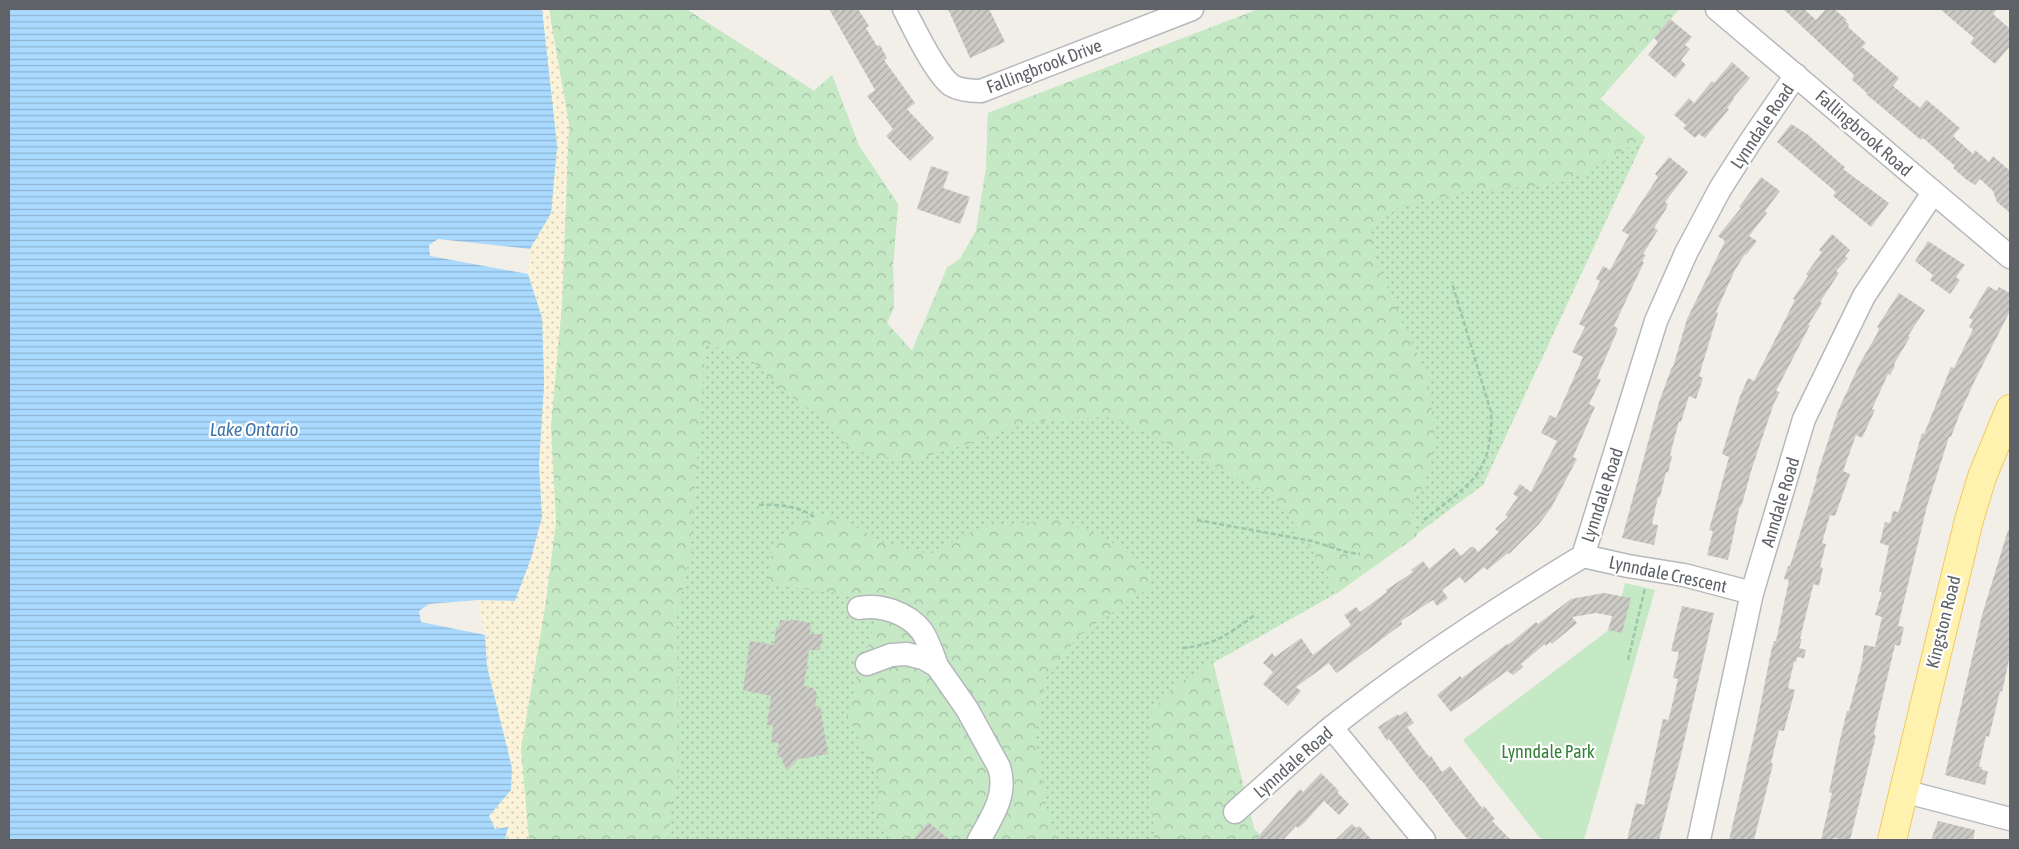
<svg xmlns="http://www.w3.org/2000/svg" width="2019" height="849" viewBox="0 0 2019 849" font-family="'Asap Condensed',sans-serif">
<style>
.grass{fill:url(#grass-dots)}
.forest{fill:url(#forest-crowns)}
.sand{fill:url(#sand-dots)}
.park{fill:#c5e8c5}
.water{fill:url(#water-rules)}
.building{fill:url(#building-hatch)}
.lines{fill:none;stroke-linecap:round;stroke-linejoin:round}
.minor-casing{stroke:#b5b8bc;stroke-width:25}
.major-casing{stroke:#f2c960;stroke-width:30}
.path{stroke:#9cc7a9;stroke-width:2.5;stroke-dasharray:5 2.5;stroke-linecap:butt}
.minor{stroke:#fff;stroke-width:22}
.major{stroke:#fff2af;stroke-width:28}
.labels{text-anchor:middle;dominant-baseline:central;stroke-width:4.5;stroke-linejoin:round;paint-order:stroke}
.street-label{font-size:18px;fill:#5f6368;stroke:#fff}
.park-label{font-size:18px;fill:#348238;stroke:#fff}
.water-label{font-size:19px;font-style:italic;fill:#4174aa;stroke:#fff}
</style>
<defs>
<pattern id="grass-dots" width="8" height="8" patternUnits="userSpaceOnUse" patternTransform="scale(1.25)"><rect width="8" height="8" fill="#c5e8c5"/><path d="M2 2h.1M6 6h.1" fill="none" stroke="#a3c0a4" stroke-width="1.8" stroke-linecap="round"/></pattern>
<pattern id="forest-crowns" width="20" height="18" patternUnits="userSpaceOnUse" patternTransform="scale(1.25)"><rect width="20" height="18" fill="#c5e8c5"/><path d="M2 6a3 3 0 1 1 6 0M12 15a3 3 0 1 1 6 0" fill="none" stroke="#a3c0a4"/></pattern>
<pattern id="sand-dots" width="8" height="8" patternUnits="userSpaceOnUse" patternTransform="scale(1.25)"><rect width="8" height="8" fill="#fbf3d9"/><path d="M2 2h.1M6 6h.1" fill="none" stroke="#cec8b4" stroke-width="1.8" stroke-linecap="round"/></pattern>
<pattern id="water-rules" width="6" height="5" patternUnits="userSpaceOnUse" patternTransform="scale(1.25)"><rect width="6" height="5" fill="#aadaff"/><path d="M0 2.5h6" fill="none" stroke="#8eb4d2"/></pattern>
<pattern id="building-hatch" width="6" height="6" patternUnits="userSpaceOnUse" patternTransform="scale(1.25)"><rect width="6" height="6" fill="#cccac5"/><path d="M-1 1l2-2M0 6l6-6M5 7l2-2" fill="none" stroke="#a9a8a4"/></pattern>
</defs>
<rect width="100%" height="100%" fill="#f1efe8"/>
<path class="grass" d="M548 9H686L814 91 832 75 859 146 898 204 893 265 894 307 887 323 912 351 947 268 960 259 976 231 986 169 988 113 1259 9H1679L1600 99 1645 137 1483 485 1337 593 1213 663 1254 829 1265 840H510Z"/>
<g class="forest">
<path d="M549 9H686L814 91 832 75 859 146 898 204 893 265 894 307 887 323 912 351 947 268 960 259 976 231 986 169 988 113 1259 9H1679L1600 99 1645 137 1586 173 1542 186 1468 191 1399 207 1370 229 1378 267 1428 377 1435 439 1426 482 1411 505 1417 536 1337 593 1305 539 1274 496 1114 417 1054 419 1011 427 977 441 908 462 852 450 821 417 782 390 753 362 706 343 689 560 677 616 679 773 671 806 668 840H529L521 749 545 608 556 522 551 426 562 305 569 124Z"/>
<path d="M821 513 861 529 885 544 930 554 979 528 1059 519 1118 545 1149 576V588L1079 635 1046 678 1035 735 1047 811 1057 840H893L876 813 879 779 847 715 882 599 767 584 772 552 791 525Z"/>
<path d="M1213 663 1254 829 1265 840H1154L1148 747 1150 714 1175 685Z"/>
</g>
<path class="sand" d="M542 9H549L569 124 562 305 551 426 556 522 545 608 521 749 529 840H505L507 827 495 829 489 816 511 790 487 666 485 635 478 600 515 601 531 558 541 517 539 464 544 383 542 318 528 274 530 249 551 213 557 147Z"/>
<path class="park" d="M1625 583 1655 590 1584 840H1546L1539 837 1463 740 1614 626Z"/>
<path class="water" d="M9 9H542L557 146 551 213 530 249 438 239 429 245 430 256 528 274 542 318 544 383 539 464 542 517 531 558 515 601 478 600 429 604 419 611 421 622 485 635 487 666 512 768 511 790 489 816 495 829 508 827 505 840H9Z"/>
<g class="building">
<path d="M829 9H858L869 26 866 28 877 46 880 45 887 58 884 60 915 103 907 109 934 138 910 161 886 136 893 129 867 96 875 90Z"/>
<path d="M948 9H989L1005 42 970 58Z"/>
<path d="M1783 9H1804L1816 20 1826 9H1834L1847 20 1845 21 1849 24 1848 27 1866 43 1862 47 1899 78 1893 86 1920 108 1926 100 1928 101 1960 128 1953 136 1973 154 1975 150 1989 162 1993 156 2010 171V213L1997 202 1993 191 1980 179 1975 185 1967 180 1953 168 1955 166 1923 138 1921 140 1866 94 1867 93 1852 80 1854 75Z"/>
<path d="M1940 9H1997L1993 14 2010 29V46L1995 64 1970 43 1974 38Z"/>
<path d="M1670 19 1692 37 1685 45 1690 49 1681 60 1686 65 1675 78 1648 55 1658 42 1654 38Z"/>
<path d="M1732 62 1750 78 1733 98 1734 99 1727 108 1729 109 1705 138 1699 134 1695 138 1683 128 1686 125 1674 115 1689 98 1694 103 1712 81 1714 83Z"/>
<path d="M1791 124 1807 134 1840 163 1845 167 1843 169 1889 203 1871 227 1833 196 1836 192 1777 142Z"/>
<path d="M1669 157 1688 172 1665 202 1668 204 1666 209 1654 228 1658 230 1643 254 1646 255 1642 261 1644 262 1614 326 1618 329 1597 378 1601 380 1589 404 1595 407 1573 457 1577 459 1551 508 1539 524 1509 554 1508 553 1487 570 1484 567 1465 583 1460 577 1442 590 1448 598 1437 606 1433 600 1401 621 1402 624 1341 670 1336 673 1329 663 1296 687 1301 691 1288 706 1263 684 1273 672 1263 663 1272 653 1275 657 1301 638 1313 655 1351 625 1344 615 1356 607 1360 612 1387 592 1386 590 1413 572 1411 570 1423 561 1429 569 1454 548 1461 556 1471 547H1474L1478 552 1499 532 1495 529 1508 517 1505 515 1518 497 1513 494 1520 484 1531 492 1557 441 1541 433 1550 415 1556 418 1583 357 1572 352 1585 327 1579 324 1600 281 1596 279 1603 266 1610 270 1629 235 1622 231 1658 177 1655 174Z"/>
<path d="M931 166 949 172 943 188 970 197 960 224 917 209Z"/>
<path d="M1761 177 1780 191 1765 211 1767 213 1749 236 1757 241 1746 255 1745 254 1735 270 1716 312 1718 313 1699 376 1703 378 1696 399 1689 396 1681 422 1679 421 1670 455 1672 456 1668 473 1666 472 1660 497H1658L1652 524 1658 525 1654 545 1622 538 1659 402 1672 367H1673L1687 319 1725 241 1718 236 1741 208 1739 207Z"/>
<path d="M1832 234 1850 250 1845 256 1848 258 1836 271 1839 273 1820 302 1822 303 1808 325H1810L1776 391 1780 392 1774 403 1752 468 1742 504 1739 509 1728 560 1707 555 1713 531 1709 530 1729 457 1722 454 1740 396 1748 378 1754 381 1795 300 1793 299 1808 276 1806 274 1822 252 1819 250Z"/>
<path d="M1928 241 1965 265 1956 277 1960 280 1950 294 1930 280 1933 275 1915 261Z"/>
<path d="M1988 286 1997 291 1999 287 2010 293V311L1975 380 1960 413 1951 437H1949L1927 506 1898 626 1904 627 1900 646 1895 645 1875 729 1874 735 1876 736 1850 840 1833 838V840H1821L1832 793 1829 792 1839 744 1847 711H1849L1862 662 1864 645 1875 647 1882 617 1875 615 1882 592H1879L1889 546 1880 543 1885 522 1890 523 1893 511 1898 512 1900 508 1922 433 1924 434 1951 367 1954 368 1973 329 1969 327 1973 320 1969 318Z"/>
<path d="M1899 293 1925 310 1908 336 1910 337 1894 364 1895 366 1890 375 1888 374 1872 409 1875 410 1862 438 1856 435 1843 471 1850 474 1835 516 1830 515 1822 543 1826 544 1820 567 1823 568 1819 586 1814 584 1813 586 1800 639H1802L1799 648 1806 650 1804 658 1797 657 1796 662H1794L1788 688 1795 690 1784 731 1779 730 1771 763 1773 764 1754 840H1729L1756 727 1771 652 1774 641H1776L1789 580 1784 579 1788 566H1790L1817 478H1816L1822 459 1838 411 1860 363 1877 334 1879 328 1877 327Z"/>
<path d="M2008 530H2010V655L2002 692 2000 691 1989 737 1986 736 1979 767H1982V770L1988 771 1985 785 1945 775 1982 615Z"/>
<path d="M1604 593 1631 598 1622 633 1608 630 1612 616 1596 613 1572 617 1577 623 1552 644 1550 642 1546 646 1545 644 1521 664 1523 667 1513 675 1507 671 1451 712 1437 695 1460 676 1462 678 1507 644 1508 645 1536 622 1538 624 1571 599Z"/>
<path d="M1682 606 1714 613 1680 759 1659 840H1627L1636 803 1644 805 1663 719 1668 720 1670 714 1678 679 1673 678 1679 652 1671 651Z"/>
<path d="M791 619 811 623 810 634H823L820 650H809L804 686 813 688 817 694 815 707 820 706 828 754 798 759 787 771 781 757H777L779 743 771 742 773 726 767 725 771 696 743 690 750 641 774 645 776 628H779L780 620 790 621Z"/>
<path d="M1406 711 1414 723 1407 727 1429 757 1431 756 1442 772 1450 766 1482 808 1484 806 1495 819 1492 821 1511 840H1468L1456 826 1423 782 1420 780 1389 739 1387 741 1378 727 1398 714 1399 716Z"/>
<path d="M1321 773 1339 791 1337 792 1349 804 1339 815 1324 801 1304 823 1298 828 1296 826 1283 840H1255L1300 789 1303 792Z"/>
<path d="M1938 821 1975 830 1973 840H1931Z"/>
<path d="M928 822 950 840H913Z"/>
<path d="M1352 824 1356 828 1359 826 1372 840H1335Z"/>
</g>
<g class="lines">
<g class="minor-casing">
<g id="minor">
<path d="M904 9C914 28 935 73 951 85 959 90 971 91 981 91L1192 9"/>
<path d="M1717 9 2010 257"/>
<path d="M1583 556 1628 566 1684 575 1752 593"/>
<path d="M859 608C872 606 880 607 893 611 923 622 927 638 937 666"/>
<path d="M867 664 891 655 907 654 923 658 937 666 967 709 999 767C1008 794 992 817 979 840"/>
<path d="M1332 728 1424 840"/>
<path d="M1903 791 2010 819"/>
<path d="M1235 812C1267 784 1299 754 1332 727 1411 664 1497 608 1583 556L1656 321 1686 253 1720 189 1750 142 1796 75"/>
<path d="M1699 840 1752 593 1804 419 1864 296 1933 193"/>
</g>
</g>
<g class="major-casing">
<path id="major" d="M1892 840 1969 520 1982 477 2010 409"/>
</g>
<g class="path">
<path d="M759 505C778 504 799 506 814 517"/>
<path d="M1197 520 1312 541 1346 552 1360 554"/>
<path d="M1424 520C1439 508 1462 492 1474 478 1489 461 1492 433 1491 412L1452 283"/>
<path d="M1182 648C1216 645 1228 634 1255 615"/>
<path d="M1628 660 1645 588"/>
</g>
<use href="#minor" class="minor"/>
<use href="#major" class="major"/>
</g>
<g class="labels">
<g class="street-label">
<text transform="translate(1044 66) rotate(-21)">Fallingbrook Drive</text>
<text transform="translate(1762 126) rotate(-56)">Lynndale Road</text>
<text transform="translate(1864 133) rotate(41)">Fallingbrook Road</text>
<text transform="translate(1602 495) rotate(-72)">Lynndale Road</text>
<text transform="translate(1780 502) rotate(-73)">Anndale Road</text>
<text transform="translate(1668 574) rotate(12)">Lynndale Crescent</text>
<text transform="translate(1943 622) rotate(-76)">Kingston Road</text>
<text transform="translate(1293 762) rotate(-41)">Lynndale Road</text>
</g>
<g class="park-label">
<text x="1548" y="751">Lynndale Park</text>
</g>
<g class="water-label">
<text x="254" y="429">Lake Ontario</text>
</g>
</g>
<rect width="2019" height="849" fill="none" stroke="#5f6368" stroke-width="20"/>
</svg>
